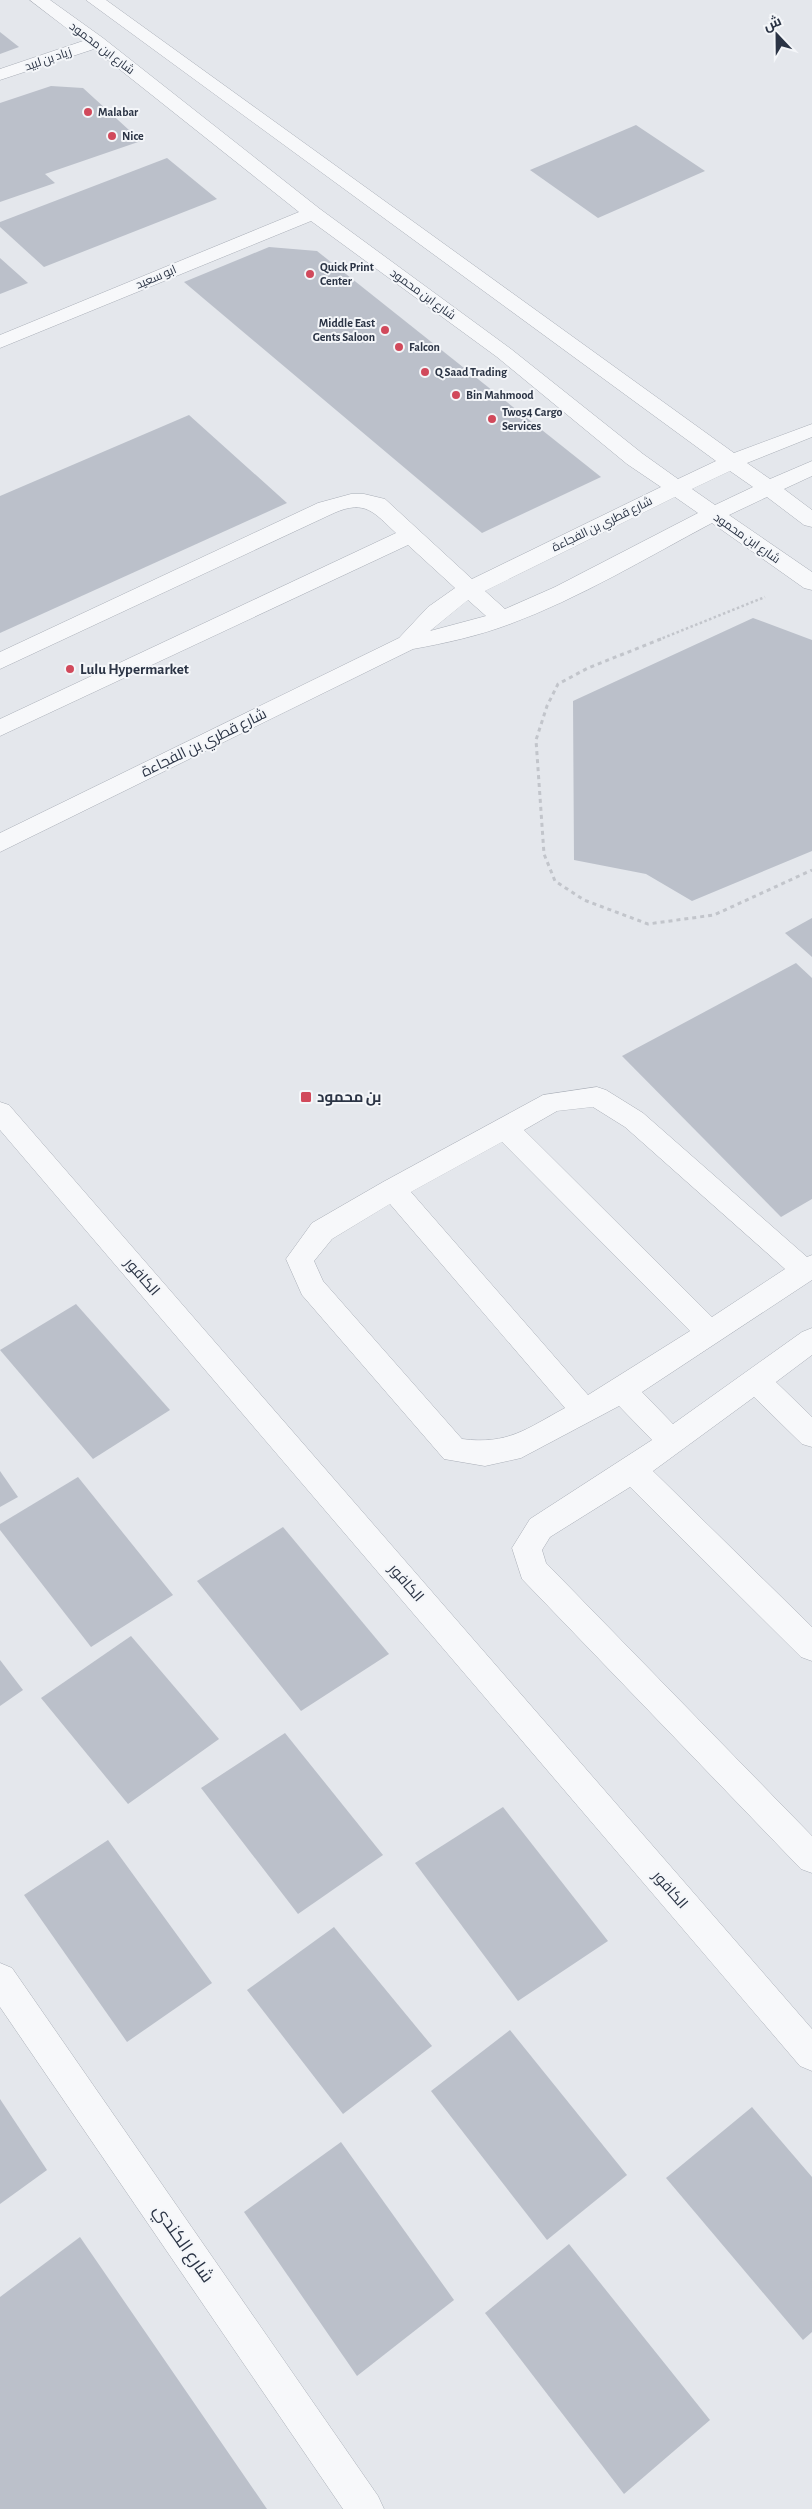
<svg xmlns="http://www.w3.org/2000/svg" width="812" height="2509" viewBox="0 0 812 2509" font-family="'Alegreya Sans',Cairo,sans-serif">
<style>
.building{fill:#bbc0ca}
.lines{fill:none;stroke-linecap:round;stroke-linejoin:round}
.minor-casing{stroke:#a9aeb7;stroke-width:1}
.path-far1{stroke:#c2c5cb;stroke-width:2.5;stroke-dasharray:2.5 2.5;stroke-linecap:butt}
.path{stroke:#c2c5cb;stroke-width:3;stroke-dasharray:4 4;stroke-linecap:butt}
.minor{fill:#f7f8fa;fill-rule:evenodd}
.poi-dot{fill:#d1495b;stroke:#f4f6f9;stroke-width:2}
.labels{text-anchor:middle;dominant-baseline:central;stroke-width:4;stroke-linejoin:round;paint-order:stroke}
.far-street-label{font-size:12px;fill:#2b3445;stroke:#f4f6f9}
.far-poi-label{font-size:12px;font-weight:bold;fill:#2b3445;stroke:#f4f6f9;text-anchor:start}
.poi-label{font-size:15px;font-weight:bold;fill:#2b3445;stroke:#f4f6f9;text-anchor:start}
.street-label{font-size:15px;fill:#2b3445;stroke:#f4f6f9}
.near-street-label{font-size:18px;fill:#2b3445;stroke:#f4f6f9}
</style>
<rect width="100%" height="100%" fill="#e4e7ec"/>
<g class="building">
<path d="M0 32 19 47 0 54Z"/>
<path d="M51 86 83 88 141 141 45 174 55 183 0 202V103Z"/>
<path d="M636 125 705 171 598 218 530 170Z"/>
<path d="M167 158 217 199 44 267 0 227V222Z"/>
<path d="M269 247 317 251 601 477 482 533 184 282Z"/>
<path d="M0 258 28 283 0 294Z"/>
<path d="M189 415 287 503 0 633V496Z"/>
<path d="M753 618 812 640V851L692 901 646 874 574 860 573 701Z"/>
<path d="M812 918V957L785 933Z"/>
<path d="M796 963 812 978V1199L781 1217 622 1056Z"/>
<path d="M76 1304 170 1410 93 1459 0 1350Z"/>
<path d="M0 1471 18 1497 0 1507Z"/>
<path d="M78 1477 173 1595 91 1647 0 1530V1524Z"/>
<path d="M283 1527 389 1654 301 1711 197 1581Z"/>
<path d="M131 1636 219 1739 128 1804 41 1698Z"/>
<path d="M0 1660 23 1690 0 1706Z"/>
<path d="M285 1733 383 1855 298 1914 201 1788Z"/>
<path d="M503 1807 608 1941 518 2001 415 1863Z"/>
<path d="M108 1840 212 1983 127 2042 24 1895Z"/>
<path d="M334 1927 432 2046 343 2114 247 1990Z"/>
<path d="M510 2030 627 2175 547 2240 431 2091Z"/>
<path d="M0 2099 47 2170 0 2204Z"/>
<path d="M752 2107 812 2177V2332L803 2340 666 2178Z"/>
<path d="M341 2142 454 2300 357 2376 244 2212Z"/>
<path d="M80 2237 267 2509H0V2297Z"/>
<path d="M569 2244 710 2420 624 2494 485 2313Z"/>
</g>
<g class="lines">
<g class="minor-casing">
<g id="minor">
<path d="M30 0H50L103 38 320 209 511 349 643 454 678 479 716 461 86 0H106L734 453 812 424V437L747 463 770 479 812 461V476L784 489 812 510V527L804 525 767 497 729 515 812 572V590L804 588 712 523C646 558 580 598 510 624 478 636 446 643 413 649L0 852V833L399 638 428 607 455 588 408 545 0 736V719L396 533C374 513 366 499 334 513L0 669V652L318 503 351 494H364L385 499 472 579 661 487 627 464 497 357 311 221 0 348V335L299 212 94 49 0 80V69L83 41ZM730 471 753 487 715 505 692 489ZM675 497 698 513 555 587 505 609 485 591ZM468 600 486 616 430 631Z"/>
<path d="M597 1087 606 1090 643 1113 807 1257 812 1255V1280L642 1392 673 1424 802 1332 812 1328V1355L776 1382 812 1417V1447L802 1444 754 1397 653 1471 812 1627V1661L801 1657 630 1487 550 1537 542 1550 546 1563 812 1836V1873L801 1869 522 1579 512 1548 530 1519 652 1440 619 1406 521 1458 485 1466 444 1459 302 1295 286 1259 312 1223 383 1182 543 1095ZM593 1107 625 1127 785 1269 712 1317 524 1130 557 1111ZM502 1142 690 1331 588 1395 411 1192ZM390 1204 565 1408C526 1429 508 1445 462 1439L323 1281 314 1261 332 1239Z"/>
<path d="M0 1102 9 1105 812 2029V2071L800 2066 0 1130Z"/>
<path d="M0 1963 12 1968 378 2496 384 2509H343L0 2007Z"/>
</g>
</g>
<path class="path-far1" d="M658 640 765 597"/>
<path class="path" d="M661 639 588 668 558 684 547 706 536 740 544 854 555 881 584 900 648 924 714 915 812 870"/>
<use href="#minor" class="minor"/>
</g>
<g class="poi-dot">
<circle cx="88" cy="112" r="5"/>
<circle cx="112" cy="136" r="5"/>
<circle cx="310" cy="274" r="5"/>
<circle cx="385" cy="330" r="5"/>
<circle cx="399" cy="347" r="5"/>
<circle cx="425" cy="372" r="5"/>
<circle cx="456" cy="395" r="5"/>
<circle cx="492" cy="419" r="5"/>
<circle cx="70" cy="669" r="5"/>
<rect x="300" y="1091" width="12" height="12" rx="2.5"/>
</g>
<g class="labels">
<g class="far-street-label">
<text transform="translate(102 48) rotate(37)">شارع ابن محمود</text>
<text transform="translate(48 59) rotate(-19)">زياد بن لبيد</text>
<text transform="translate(156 277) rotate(-23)">ابو سعيد</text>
<text transform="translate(423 294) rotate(36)">شارع ابن محمود</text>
<text transform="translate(602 524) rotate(-26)">شارع قطري بن الفجاءة</text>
<text transform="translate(747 538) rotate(35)">شارع ابن محمود</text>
</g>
<g class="far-poi-label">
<text x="98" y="112">Malabar</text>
<text x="122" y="136">Nice</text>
<text x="320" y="267">Quick Print<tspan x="320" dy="14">Center</tspan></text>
<text x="375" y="323" text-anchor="end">Middle East<tspan x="375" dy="14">Gents Saloon</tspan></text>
<text x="409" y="347">Falcon</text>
<text x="435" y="372">Q Saad Trading</text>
<text x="466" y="395">Bin Mahmood</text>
<text x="502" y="412">Two54 Cargo<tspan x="502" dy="14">Services</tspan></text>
</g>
<g class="poi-label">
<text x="80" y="669">Lulu Hypermarket</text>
<text x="317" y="1097">بن محمود</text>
</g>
<g class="street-label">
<text transform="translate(204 743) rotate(-26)">شارع قطري بن الفجاءة</text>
<text transform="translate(142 1277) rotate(49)">الكافور</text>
<text transform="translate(406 1583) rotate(49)">الكافور</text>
<text transform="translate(670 1890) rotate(49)">الكافور</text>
</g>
<g class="near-street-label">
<text transform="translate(183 2244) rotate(55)">شارع الكندي</text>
</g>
</g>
<g transform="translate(777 35) rotate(338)" stroke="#f4f6f9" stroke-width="4" paint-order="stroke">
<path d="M0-4L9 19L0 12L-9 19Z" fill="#2b3445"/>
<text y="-8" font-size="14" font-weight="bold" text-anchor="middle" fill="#2b3445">ش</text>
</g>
</svg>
